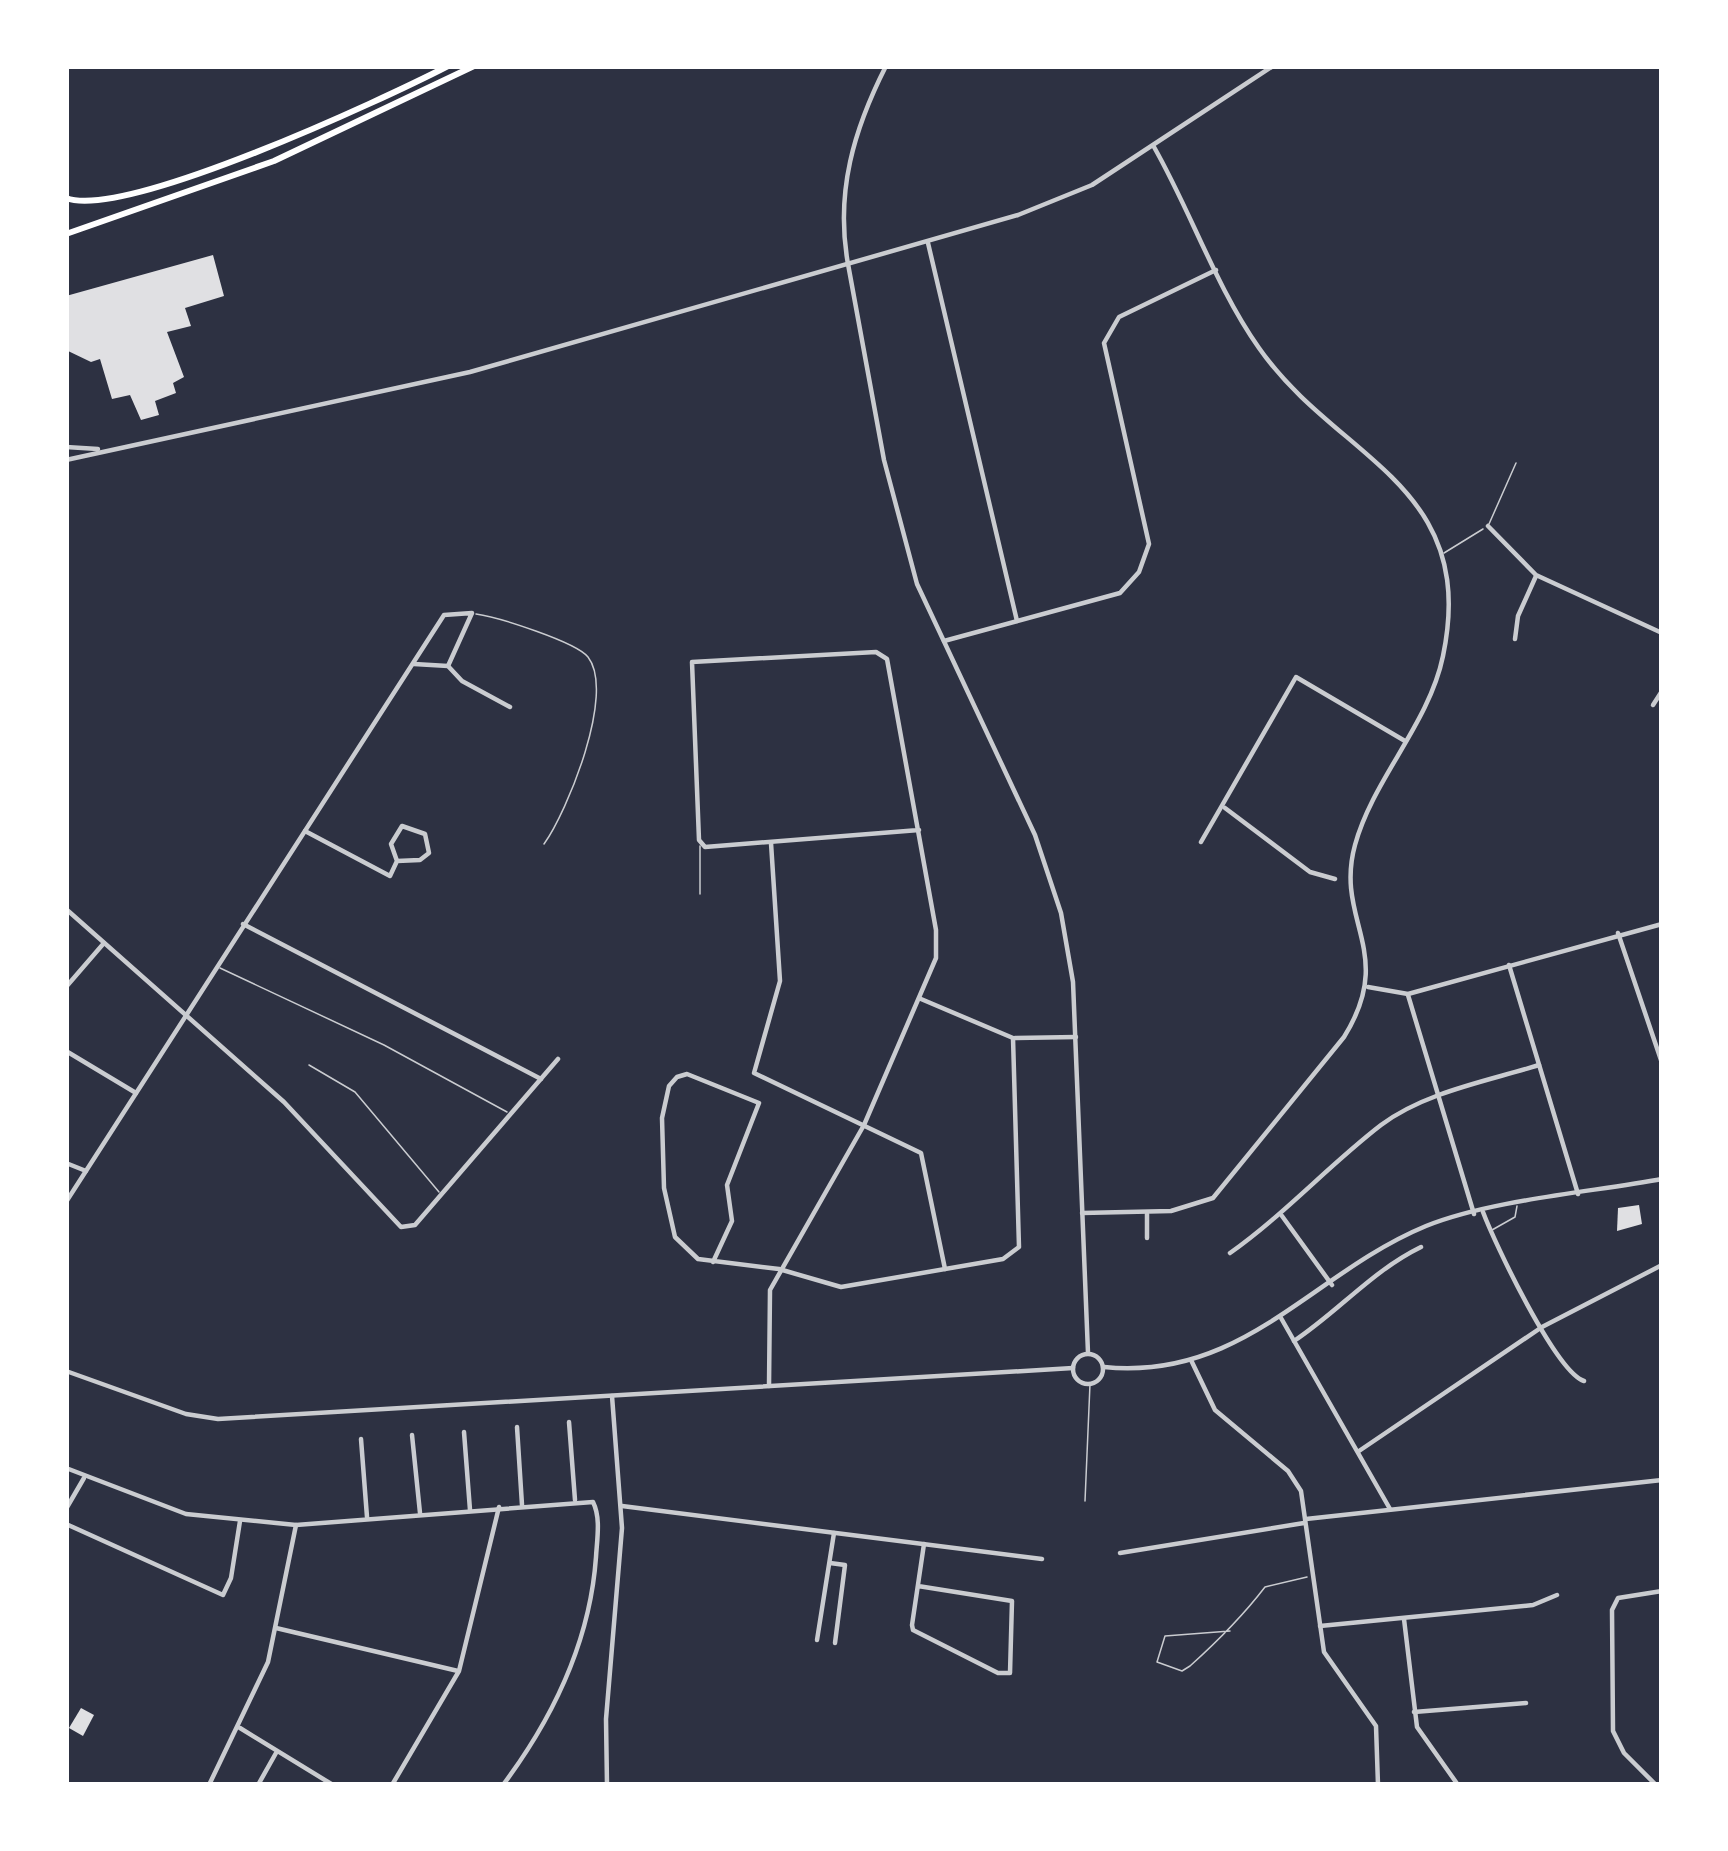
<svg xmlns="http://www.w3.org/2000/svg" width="1728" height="1851" viewBox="0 0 1728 1851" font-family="'Space Grotesk',sans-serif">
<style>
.building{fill:#e0e0e3}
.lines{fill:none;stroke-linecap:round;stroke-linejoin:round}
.service{stroke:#caccd0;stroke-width:1.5}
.minor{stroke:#caccd0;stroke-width:4.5}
.tertiary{stroke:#caccd0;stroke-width:4.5}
.trunk{stroke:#fff;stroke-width:6}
</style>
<rect width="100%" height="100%" fill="#2d3142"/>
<g class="building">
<path d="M213 255 224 296 185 308 191 326 167 332 184 377 173 383 176 393 155 401 159 415 141 420 130 395 112 399 100 359 91 362 66 350V296Z"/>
<path d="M1639 1205 1642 1224 1617 1231 1618 1208Z"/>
<path d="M81 1708 94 1715 83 1736 69 1728Z"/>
</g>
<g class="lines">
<g class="service">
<path d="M1489 524 1516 463"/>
<path d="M1444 553 1483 529"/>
<path d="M476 614C498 617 576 642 588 657 616 693 567 812 544 844"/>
<path d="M700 894V846"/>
<path d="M220 968 384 1045 507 1112"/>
<path d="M309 1065 355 1092 439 1192"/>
<path d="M1492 1230 1515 1217 1517 1206"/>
<path d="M1085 1501 1090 1384"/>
<path d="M1230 1631 1165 1636 1157 1662 1182 1671 1190 1666C1219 1640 1242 1617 1265 1587L1307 1577"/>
<path d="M66 1716 68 1717"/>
</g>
<g class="minor">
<path d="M928 243 1017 621"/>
<path d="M848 264C835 192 854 129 886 66"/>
<path d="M1488 526 1536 575 1662 633"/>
<path d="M1515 639 1518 616 1536 576"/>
<path d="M944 641 1120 593 1139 572 1149 544 1104 343 1119 317 1216 270"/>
<path d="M448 666 462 681 510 707"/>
<path d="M1653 705 1662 691"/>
<path d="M1225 808 1310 872 1335 879"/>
<path d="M305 831 390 876 397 861 420 860 429 853 425 834 402 826 391 844 397 861"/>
<path d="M1201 842 1296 677 1405 741"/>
<path d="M771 843 780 981 754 1073 921 1153 945 1269"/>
<path d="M66 909 284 1102 401 1227 415 1225 558 1059"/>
<path d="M243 924 541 1079"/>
<path d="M1618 933 1662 1063"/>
<path d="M1509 965 1578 1194"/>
<path d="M66 987 104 943"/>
<path d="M1368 987 1408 994 1662 924"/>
<path d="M1408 995 1474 1214"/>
<path d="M1015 1038 1076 1037"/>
<path d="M66 1051 136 1093"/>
<path d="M66 1163 86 1171"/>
<path d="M66 1202 444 615 472 613 448 666 414 664"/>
<path d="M1483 1212C1495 1244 1556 1372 1584 1381"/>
<path d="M1082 1213 1171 1211 1213 1198 1344 1037C1397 952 1334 921 1355 845 1373 779 1429 724 1443 656 1479 483 1337 460 1259 348 1216 287 1191 212 1154 147"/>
<path d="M1147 1214V1238"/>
<path d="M1282 1216 1332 1285"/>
<path d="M1230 1253C1285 1214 1329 1165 1381 1125 1425 1092 1488 1081 1539 1065"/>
<path d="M713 1262 732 1221 727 1185 759 1103 687 1074 677 1077 669 1086 662 1118 664 1188 675 1237 698 1259 779 1269 841 1287 1003 1259 1019 1247 1013 1038 921 999"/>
<path d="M1281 1318 1390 1509"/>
<path d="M1294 1341C1339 1311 1372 1271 1421 1247"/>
<path d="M1191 1360 1215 1410 1288 1471 1301 1491 1324 1652 1376 1726 1378 1785"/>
<path d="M769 1386 770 1290 864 1125 936 958V930L887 659 876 652 692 662 699 840 705 847 919 830"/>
<path d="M569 1422 575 1500"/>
<path d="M517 1427 522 1505"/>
<path d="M464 1432 470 1510"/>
<path d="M412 1435 420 1513"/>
<path d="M361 1439 367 1517"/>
<path d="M1359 1451 1542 1327 1662 1265"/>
<path d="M66 1468 186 1514 296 1525 593 1502C601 1518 597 1539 596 1557 590 1642 553 1718 503 1785"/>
<path d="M622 1506 1042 1559"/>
<path d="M66 1509 84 1478"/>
<path d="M1306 1519 1662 1480"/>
<path d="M66 1524 223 1595 231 1578 240 1521"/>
<path d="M1120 1553 1304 1523"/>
<path d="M830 1563 845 1565 835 1643"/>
<path d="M918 1586 1012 1601 1010 1673H998L913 1630 912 1625 924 1544"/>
<path d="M1404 1619 1417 1727 1458 1785"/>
<path d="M1320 1626 1533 1605 1557 1595"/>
<path d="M276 1628 458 1671"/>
<path d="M817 1640 834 1533"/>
<path d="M1414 1712 1526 1703"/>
<path d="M240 1728 333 1785"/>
<path d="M209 1785 268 1662 296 1525"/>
<path d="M258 1785 276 1753"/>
<path d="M392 1785 459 1671 499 1507"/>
<path d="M607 1785 606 1719 622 1528 612 1396"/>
<path d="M1656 1785 1624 1753 1613 1731 1612 1610 1618 1598 1662 1591"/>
</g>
<g class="tertiary">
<path d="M848 264 884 460 917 584 1035 835 1061 913 1073 982 1088 1353"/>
<path d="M66 447 98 449"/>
<path d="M66 460 470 372 1018 215 1092 185 1273 66"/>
<circle cx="1088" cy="1369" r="15"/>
<path d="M1104 1367C1243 1381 1312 1273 1426 1226 1490 1200 1592 1192 1662 1179"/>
<path d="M66 1371 186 1414 218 1419 1073 1368"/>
</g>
<g class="trunk">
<path d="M66 198C125 220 384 99 448 66"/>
<path d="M66 234 274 161 474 66"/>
</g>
</g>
<rect width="1728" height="1851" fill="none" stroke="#ffffff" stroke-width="138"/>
</svg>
